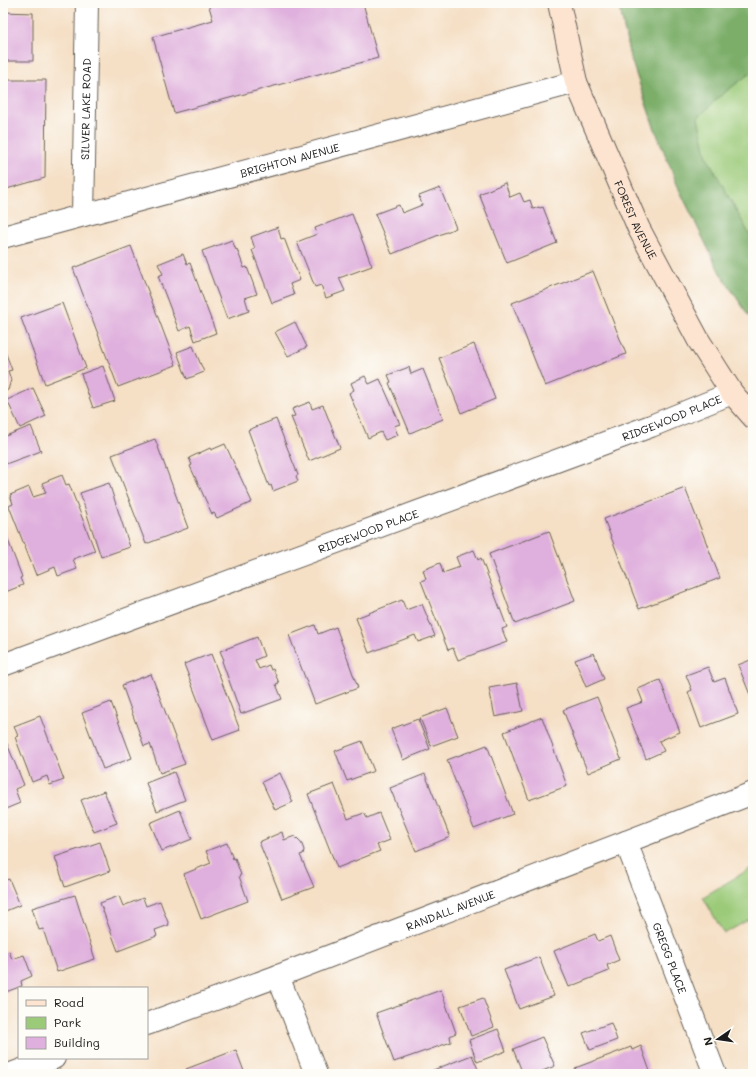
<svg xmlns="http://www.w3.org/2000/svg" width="756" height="1077" viewBox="0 0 756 1077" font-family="Mali,sans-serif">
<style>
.green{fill:#9bca79;stroke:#5c734a}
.forest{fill:#7cae69;stroke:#4c6542}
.building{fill:#dfafdd}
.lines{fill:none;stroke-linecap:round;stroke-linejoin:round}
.minor-casing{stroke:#686057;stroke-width:24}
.secondary-casing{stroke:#686057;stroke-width:24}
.minor{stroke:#fff;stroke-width:22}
.secondary{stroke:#fde4d1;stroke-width:22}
.labels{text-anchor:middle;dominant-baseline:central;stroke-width:3;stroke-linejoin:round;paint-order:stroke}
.street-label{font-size:11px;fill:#1c1c1c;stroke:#fdfcf7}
</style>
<rect width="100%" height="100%" fill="#fdfcf7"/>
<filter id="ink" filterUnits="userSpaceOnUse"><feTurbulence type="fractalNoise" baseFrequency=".025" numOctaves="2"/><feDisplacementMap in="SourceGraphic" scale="8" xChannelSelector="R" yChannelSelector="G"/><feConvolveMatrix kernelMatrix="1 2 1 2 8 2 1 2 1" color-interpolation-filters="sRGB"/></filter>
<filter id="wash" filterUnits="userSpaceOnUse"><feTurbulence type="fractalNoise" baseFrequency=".012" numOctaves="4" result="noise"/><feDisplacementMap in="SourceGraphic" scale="16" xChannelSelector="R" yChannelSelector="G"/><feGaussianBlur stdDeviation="0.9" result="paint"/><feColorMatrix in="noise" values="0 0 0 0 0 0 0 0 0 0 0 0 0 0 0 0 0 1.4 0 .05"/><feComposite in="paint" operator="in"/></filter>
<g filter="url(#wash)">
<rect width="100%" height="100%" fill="#f5dfc5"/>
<g class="green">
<path d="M619 3H753V322L720 273 679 189 653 124 629 53Z"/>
<path d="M753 867V917L724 934 703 897Z"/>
</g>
<path class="forest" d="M619 3H753V71L719 97 698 118 707 157 753 241V322L720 273 679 189 653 124 629 53Z"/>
<g id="blocks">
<g class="building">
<path d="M208 3H363L378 58 174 113 153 37 213 20Z"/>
<path d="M3 12 33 13V61H3Z"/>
<path d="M3 80H46L45 178 3 190Z"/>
<path d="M505 183 510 197 520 193 524 202 530 200 533 209 539 207 540 208 543 207 557 243 507 263 479 194Z"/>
<path d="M440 188 456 228 392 254 375 214 399 205 402 213 422 205 419 196Z"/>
<path d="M352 214 372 266 339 278 345 291 326 298 321 285 315 287 297 242 317 234 315 228Z"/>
<path d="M278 227 281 239 284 238 300 280 290 284 294 295 272 303 252 250 255 249 251 237Z"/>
<path d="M232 240 236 250 237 249 244 268 247 267 257 294 245 298 249 311 227 319 202 251Z"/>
<path d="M131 246 176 365 118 387 73 268Z"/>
<path d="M183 254 187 264 190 263 216 333 195 341 190 326 179 331 158 276 163 274 158 264Z"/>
<path d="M593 271 626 354 545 386 512 303Z"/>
<path d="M62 303 86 368 45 384 21 318Z"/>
<path d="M295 322 307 347 288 356 275 332Z"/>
<path d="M474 344 495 399 461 413 439 358Z"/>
<path d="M3 346 12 370 8 371 11 380 8 390 3 392Z"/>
<path d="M193 346 204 372 187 379 177 352Z"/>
<path d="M103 366 115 401 93 408 81 374Z"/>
<path d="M409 367 411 374 423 369 443 419 410 433 389 383 391 382 388 375Z"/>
<path d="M365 376 369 384 380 379 400 424 394 426 398 435 385 440 381 432 368 438 349 393 354 390 351 383Z"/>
<path d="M33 388 46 416 20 428 7 400Z"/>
<path d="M310 402 312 409 323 405 340 448 309 461 291 417 295 416 292 409Z"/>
<path d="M276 419 298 475 296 476 298 481 273 491 271 485 269 486 248 430Z"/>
<path d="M31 426 41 451 3 465V437Z"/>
<path d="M155 439 188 528 146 544 112 455Z"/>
<path d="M225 444 252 502 217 518 214 513 212 514 190 466 192 465 189 458 210 448 211 450Z"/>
<path d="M62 475 66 485 69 484 95 551 73 559 77 569 58 576 55 567 36 575 9 506 13 504 10 495 29 487 33 497 46 493 42 483Z"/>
<path d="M109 483 130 547 101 557 80 493Z"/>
<path d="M685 488 720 578 639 609 604 519Z"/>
<path d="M3 527 22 577 20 578 23 585 3 593Z"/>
<path d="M549 531 575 601 515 624 489 554Z"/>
<path d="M474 550 478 560 481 558 507 627 502 629 507 642 458 660 453 648 448 650 421 581 426 579 423 570 440 563 443 573 460 567 456 557Z"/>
<path d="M402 600 406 610 422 604 435 636 418 642 415 635 369 653 356 618Z"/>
<path d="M315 625 318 634 336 627 358 688 315 704 289 635Z"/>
<path d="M257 637 264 656 255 660 259 669 269 665 271 670 273 669 279 683 276 684 282 699 241 714 222 661 224 660 220 651Z"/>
<path d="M594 653 604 679 586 687 575 660Z"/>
<path d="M211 654 240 730 213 740 184 664Z"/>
<path d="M753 659V702L738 665Z"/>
<path d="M708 667 714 682 725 678 738 714 701 728 688 692 692 690 686 675Z"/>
<path d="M151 674 185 764 160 773 150 744 144 746 122 685Z"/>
<path d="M660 680 680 732 659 741 664 751 646 759 626 708 643 702 638 689Z"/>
<path d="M517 683 523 711 495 717 489 688Z"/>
<path d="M597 697 621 759 588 773 563 710Z"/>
<path d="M111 702 132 758 103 769 82 713Z"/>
<path d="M447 708 458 736 431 746 420 718Z"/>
<path d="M40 716 64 780 50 785 47 776 32 782 15 737 18 736 14 726Z"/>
<path d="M542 717 567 786 529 800 504 732Z"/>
<path d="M418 719 430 749 403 760 391 729Z"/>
<path d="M3 734 24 785 15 789 20 803 3 810Z"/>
<path d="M362 741 374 771 347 781 335 751Z"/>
<path d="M487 745 513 814 474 829 447 760Z"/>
<path d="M174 772 185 800 157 811 146 783Z"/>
<path d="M280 773 293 802 275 810 262 782Z"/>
<path d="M425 774 450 837 416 851 390 788Z"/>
<path d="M334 784 348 819 364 813 367 818 379 813 390 840 377 845 380 851 337 868 308 794Z"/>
<path d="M104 791 117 823 94 832 81 800Z"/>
<path d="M180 810 192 839 162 851 150 823Z"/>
<path d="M282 832 284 840 295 836 296 839 297 838 301 842 304 850 303 854 300 855 314 887 282 899 259 842Z"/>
<path d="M100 842 110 871 65 887 55 857Z"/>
<path d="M227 843 233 859 235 858 241 875 239 876 248 901 201 919 184 874 211 863 206 851Z"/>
<path d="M9 879 20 905 3 912V881Z"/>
<path d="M75 895 95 959 57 972 43 929 39 930 32 908Z"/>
<path d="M119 896 123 906 143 898 146 906 160 901 169 925 155 930 157 936 118 951 100 903Z"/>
<path d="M595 934 598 941 610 936 619 960 607 965 609 971 569 987 554 951Z"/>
<path d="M9 951 12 959 24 955 32 976 21 981 22 986 3 993V954Z"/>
<path d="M539 957 554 996 519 1009 504 970Z"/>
<path d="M441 990 456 1033 450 1036 451 1042 394 1062 376 1013Z"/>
<path d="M483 998 494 1027 471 1036 460 1006Z"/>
<path d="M611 1023 617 1040 590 1050 583 1033Z"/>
<path d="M498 1029 506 1051 477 1062 469 1040Z"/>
<path d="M542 1037 555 1066 535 1074H523L513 1049Z"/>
<path d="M641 1046 651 1074H577L575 1068 631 1047 632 1050Z"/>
<path d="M236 1050 245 1074H188L186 1069Z"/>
<path d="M472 1055 480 1074H423Z"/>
</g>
</g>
</g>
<g filter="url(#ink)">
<use href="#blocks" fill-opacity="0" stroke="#686057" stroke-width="1"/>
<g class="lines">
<g class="minor-casing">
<g id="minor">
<path id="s1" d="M83 215 87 3"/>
<path id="s2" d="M3 237 576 82"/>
<path id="s3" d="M3 665 651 426 732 393"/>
<path id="s4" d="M626 842 715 1074"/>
<path d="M278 976 316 1074"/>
<path id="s5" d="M147 1024 278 976 753 793"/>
<path d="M11 1074 54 1058"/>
</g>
</g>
<g class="secondary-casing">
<g id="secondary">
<path id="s6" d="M559 3 576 82 639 229 699 341 732 393 753 417"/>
</g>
</g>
<use href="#minor" class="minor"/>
<use href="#secondary" class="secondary"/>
</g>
</g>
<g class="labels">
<g class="street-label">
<text stroke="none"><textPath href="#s1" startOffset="106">SILVER LAKE ROAD</textPath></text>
<text stroke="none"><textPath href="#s2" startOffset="297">BRIGHTON AVENUE</textPath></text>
<text stroke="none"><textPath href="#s6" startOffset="231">FOREST AVENUE</textPath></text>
<text stroke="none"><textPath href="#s3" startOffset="713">RIDGEWOOD PLACE</textPath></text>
<text stroke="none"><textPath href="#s3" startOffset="389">RIDGEWOOD PLACE</textPath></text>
<text stroke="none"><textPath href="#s5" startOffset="324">RANDALL AVENUE</textPath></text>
<text stroke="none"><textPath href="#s4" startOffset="124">GREGG PLACE</textPath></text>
</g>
</g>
<rect width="756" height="1077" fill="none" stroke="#fdfcf7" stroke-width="16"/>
<rect x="18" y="987" width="130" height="72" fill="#fdfcf7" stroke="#a3a29f"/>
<rect x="26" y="1000" width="20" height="6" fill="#fde4d1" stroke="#a3a29f"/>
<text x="54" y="1007" font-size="12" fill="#1c1c1c">Road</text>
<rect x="26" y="1017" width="20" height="12" fill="#9bca79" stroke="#a3a29f"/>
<text x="54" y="1027" font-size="12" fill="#1c1c1c">Park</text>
<rect x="26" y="1037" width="20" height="12" fill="#dfafdd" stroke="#a3a29f"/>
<text x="54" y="1047" font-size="12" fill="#1c1c1c">Building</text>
<g transform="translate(718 1039) rotate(257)" stroke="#fdfcf7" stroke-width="3" paint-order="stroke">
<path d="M0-3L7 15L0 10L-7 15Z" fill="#1c1c1c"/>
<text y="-6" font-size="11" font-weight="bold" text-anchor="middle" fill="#1c1c1c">N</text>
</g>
</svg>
